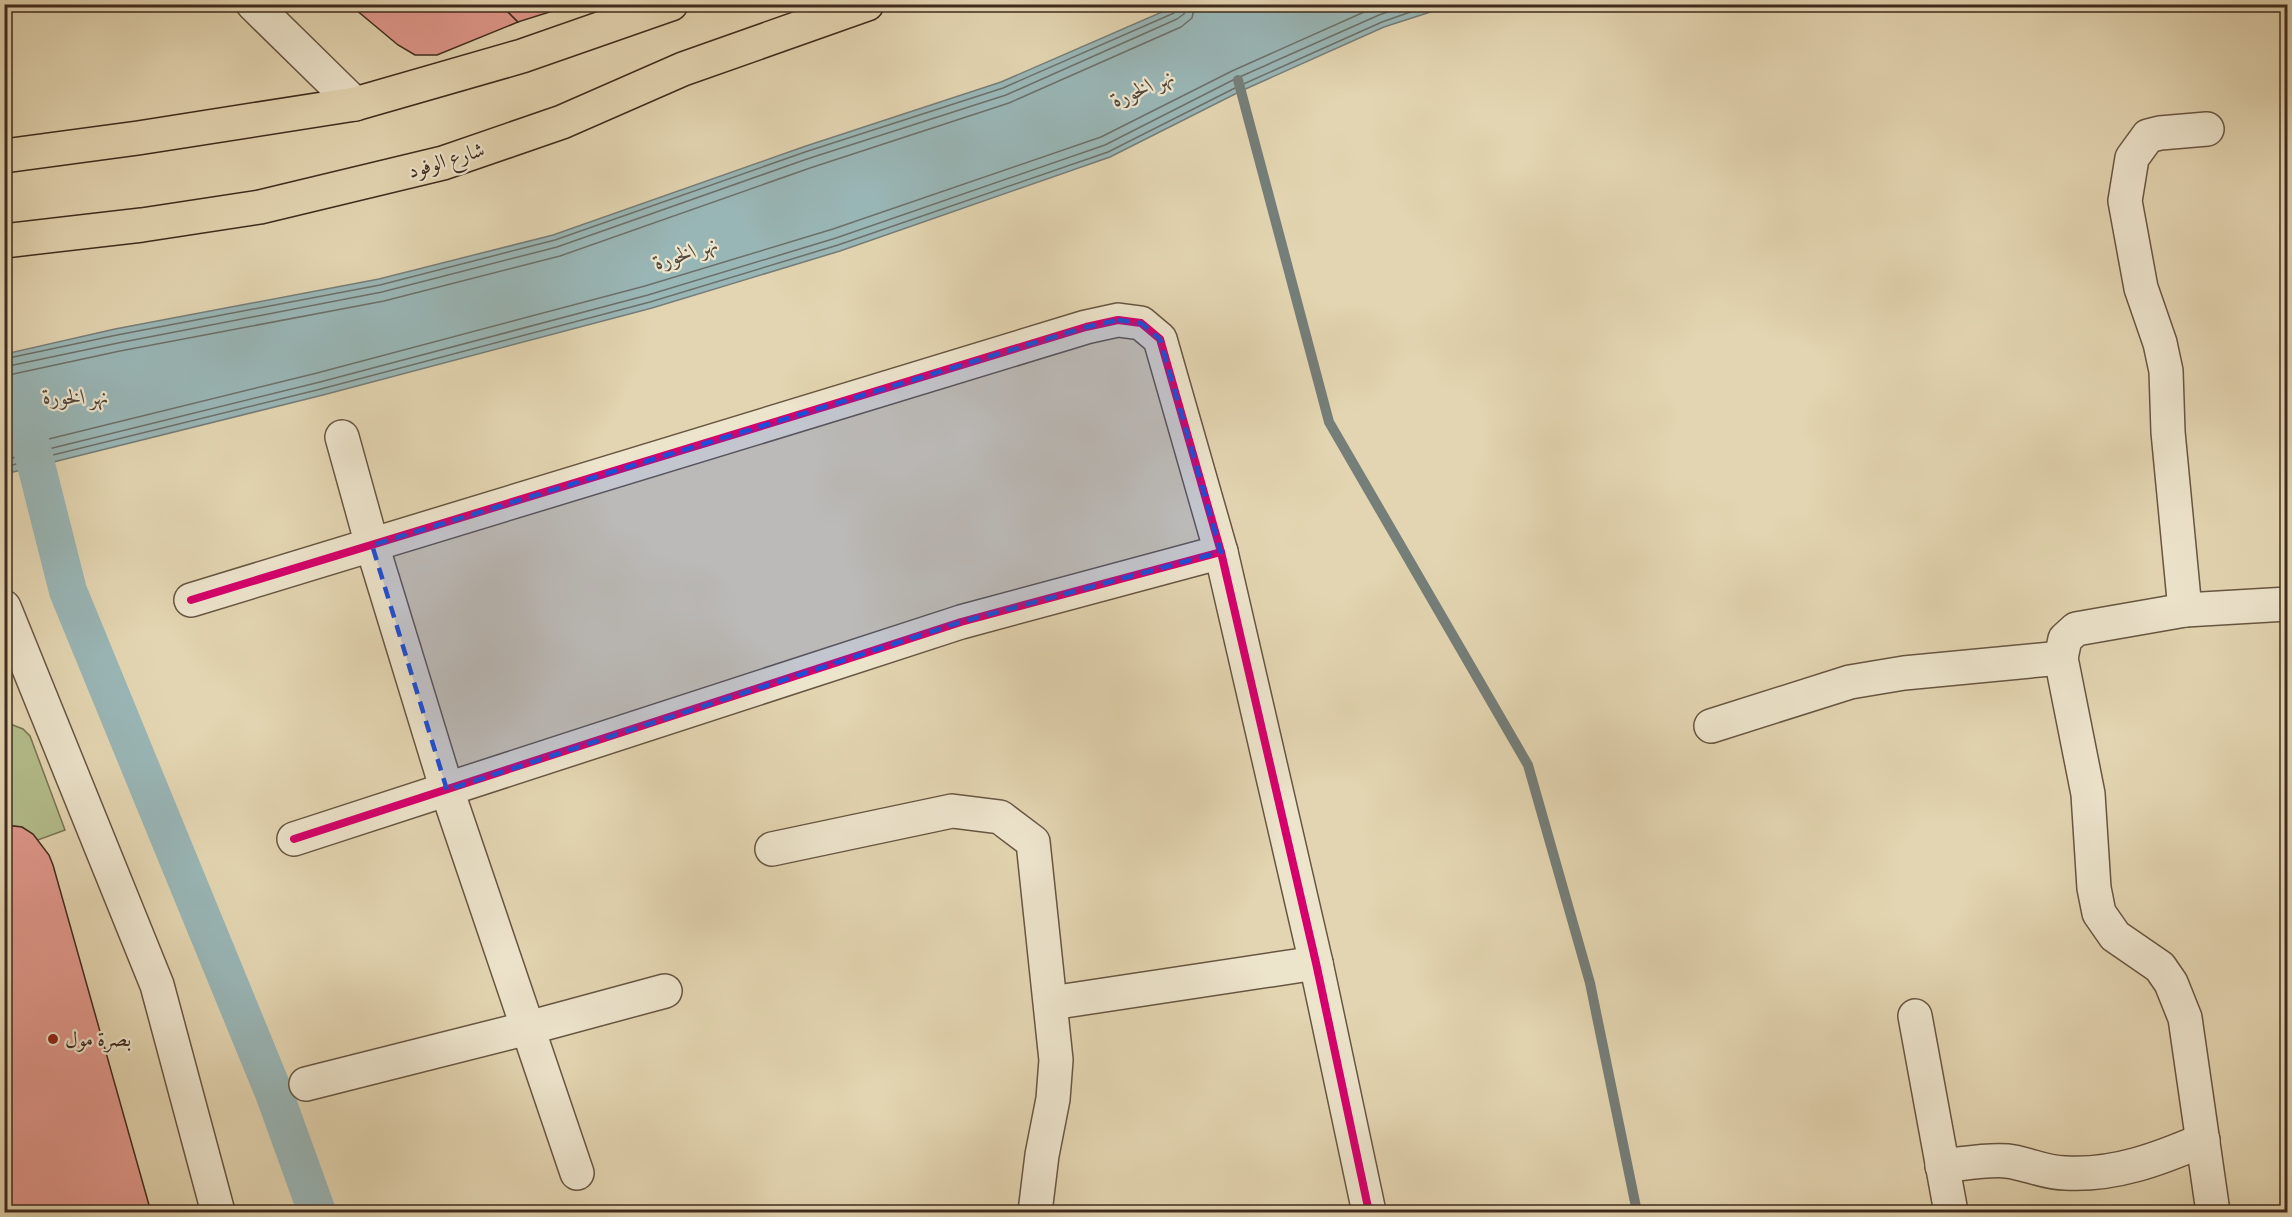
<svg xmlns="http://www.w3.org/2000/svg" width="2292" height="1217" viewBox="0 0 2292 1217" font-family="Alegreya,Amiri,serif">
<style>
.green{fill:#b4bd8c;stroke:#7a7454;stroke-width:1.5}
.water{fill:#99b6b6;stroke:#757e79;stroke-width:1.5}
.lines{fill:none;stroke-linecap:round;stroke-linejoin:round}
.shore{stroke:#6c706a;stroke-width:1.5}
.stream{stroke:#757e79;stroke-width:10}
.canal{stroke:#99b6b6;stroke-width:38}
.building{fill:#e1988c;stroke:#3f2b1d;stroke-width:1.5}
.minor-casing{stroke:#685642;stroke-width:36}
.major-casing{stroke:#3f2b1d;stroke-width:36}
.minor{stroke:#ede4cc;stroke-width:33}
.major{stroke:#e3d5b1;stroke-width:33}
.cycleway-casing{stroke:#ede4cc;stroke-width:11}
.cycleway{stroke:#d6006c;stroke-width:8}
.marked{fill:#1d4ed8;fill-opacity:0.2;stroke:#1d4ed8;stroke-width:4.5;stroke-dasharray:12 8;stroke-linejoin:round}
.poi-dot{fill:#8f2418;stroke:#ede4cc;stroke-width:2}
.labels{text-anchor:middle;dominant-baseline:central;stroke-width:4.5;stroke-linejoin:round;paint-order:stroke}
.street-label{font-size:21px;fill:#3f2b1d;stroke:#ede4cc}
.poi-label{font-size:21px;fill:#3f2b1d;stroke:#ede4cc;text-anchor:start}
.water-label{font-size:22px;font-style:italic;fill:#51473c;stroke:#ede4cc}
</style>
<rect width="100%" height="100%" fill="#e3d5b1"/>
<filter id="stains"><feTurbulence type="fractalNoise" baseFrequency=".00333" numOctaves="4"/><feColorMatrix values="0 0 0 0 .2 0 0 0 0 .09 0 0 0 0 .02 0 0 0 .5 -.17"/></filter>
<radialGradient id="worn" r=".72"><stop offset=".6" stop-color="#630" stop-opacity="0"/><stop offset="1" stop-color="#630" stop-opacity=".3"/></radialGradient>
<path class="green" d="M5 722 23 729 30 736 65 830 38 840 22 827 5 825Z"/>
<path class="water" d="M1178 5H1452L1384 27 1241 91 1110 157 840 251 652 308 323 395 5 474V354L115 329 379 279 553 235 803 147 1001 82Z"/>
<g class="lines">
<g class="shore">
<path d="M4 359 117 335 380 285 555 240 805 152 1003 88 1174 13 1178 4"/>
<path d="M4 367 118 343 382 292 557 247 807 159 1006 95 1177 19 1184 14 1186 4"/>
<path d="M4 376 120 351 384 301 560 256 810 168 1009 103 1181 27 1192 18 1195 4"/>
<path d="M4 450 317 373 645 286 833 229 1101 137 1232 71 1382 4"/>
<path d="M4 460 320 382 648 295 836 238 1105 145 1235 79 1379 15 1410 4"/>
<path d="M4 467 321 389 650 302 838 245 1108 152 1239 86 1382 22 1433 4"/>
</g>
<path class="stream" d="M1238 80 1329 422 1528 765 1590 983 1637 1212"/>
<path class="canal" d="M25 421 68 591 274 1093 317 1212"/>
</g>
<g class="building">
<path d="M349 4H500L518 22 437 55H415L398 45Z"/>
<path d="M500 4H575L518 22Z"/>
<path d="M4 825 22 827 33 834 49 855 53 865 151 1212H4Z"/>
</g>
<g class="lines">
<g class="minor-casing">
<g id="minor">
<path d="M253 4 355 104"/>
<path d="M342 437 372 545 447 790 577 1173"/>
<path d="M191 600 1086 327 1118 320 1141 323 1160 339 1221 552 1316 963 1369 1212"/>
<path d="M4 607 157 985 218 1212"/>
<path d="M2185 610 2168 432 2166 371 2160 343 2141 288 2125 201 2132 158 2148 136 2160 133 2207 129"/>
<path d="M1711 726 1850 682 1904 673 2061 658"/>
<path d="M294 839 961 622 1221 552"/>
<path d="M772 849 952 811 1000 817 1033 842 1056 1060 1053 1099 1042 1155 1035 1212"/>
<path d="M1051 1003 1316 963"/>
<path d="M1915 1016 1951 1212"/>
<path d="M306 1084 528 1028 665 991"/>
<path d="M1942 1166C1962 1164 1988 1159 2007 1161 2026 1163 2045 1173 2065 1173 2114 1176 2159 1159 2203 1140"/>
<path d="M2213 1212 2185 1018 2171 983 2160 967 2115 936 2099 913 2094 888 2088 794 2061 658 2065 639 2076 629 2185 610 2288 604"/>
</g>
</g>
<g class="major-casing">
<g id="major">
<path d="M4 156 138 138 355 104 522 56 671 4"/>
<path d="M4 241 142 225 260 207 443 163 562 122 683 69 867 4"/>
</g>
</g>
<use href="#minor" class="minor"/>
<use href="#major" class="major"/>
<g class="cycleway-casing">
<g id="cycleway">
<path d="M191 600 1086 327 1118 320 1141 323 1160 339 1221 552 1316 963 1369 1212"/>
<path d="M294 839 961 622 1221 552"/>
</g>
</g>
<use href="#cycleway" class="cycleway"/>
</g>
<path class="marked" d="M1118 320 1141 323 1160 339 1221 552 961 622 447 790 372 545 1086 327Z"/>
<circle class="poi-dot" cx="53" cy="1039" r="6"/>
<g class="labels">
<g class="street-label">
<text transform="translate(446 160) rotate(-17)">شارع الوفود</text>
</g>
<g class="poi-label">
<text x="65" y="1039">بصرة مول</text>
</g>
<g class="water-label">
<text transform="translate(1143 88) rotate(-23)">نهر الخورة</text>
<text transform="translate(686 253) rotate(-18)">نهر الخورة</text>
<text x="76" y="397">نهر الخورة</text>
</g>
</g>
<rect width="2292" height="1217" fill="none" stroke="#e3d5b1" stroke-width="24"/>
<rect x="6" y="6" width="2280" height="1205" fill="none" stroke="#3f2b1d" stroke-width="3"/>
<rect x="12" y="12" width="2268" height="1193" fill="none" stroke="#3f2b1d" stroke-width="1.5"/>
<rect width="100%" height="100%" filter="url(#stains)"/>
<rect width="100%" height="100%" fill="url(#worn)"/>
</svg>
